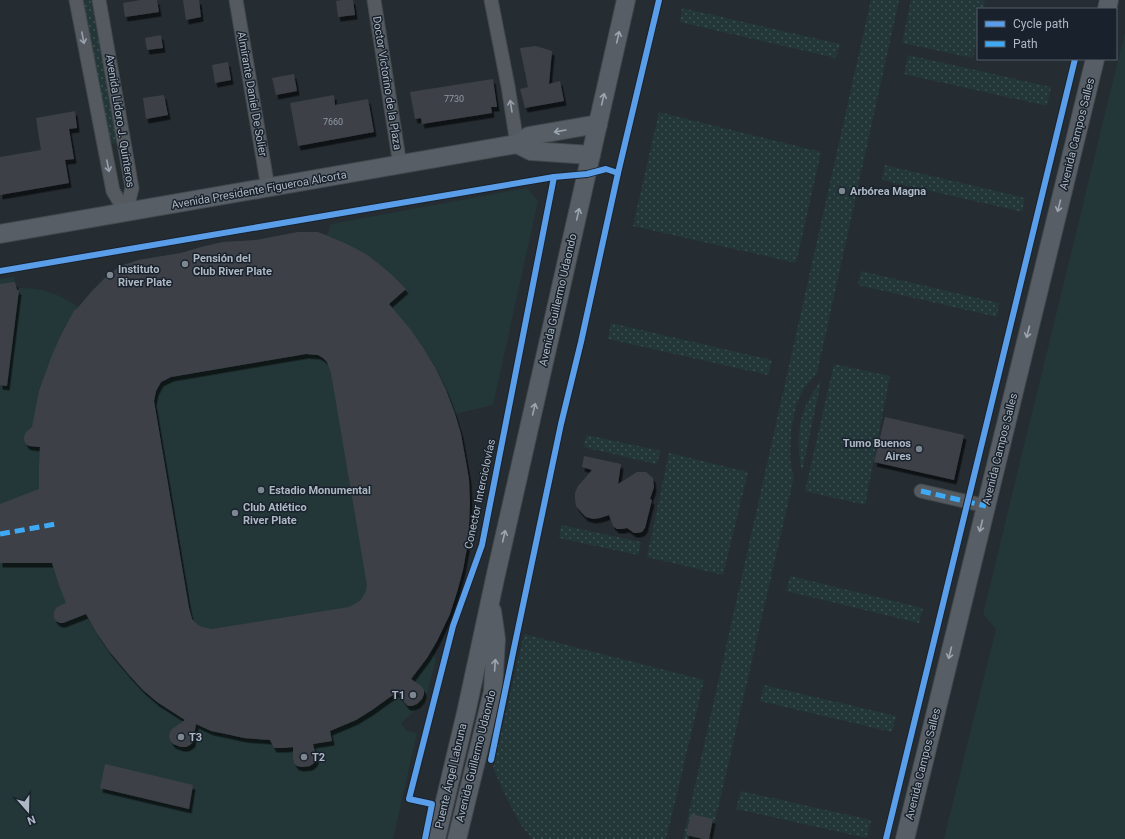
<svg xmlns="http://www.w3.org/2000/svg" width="1125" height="839" viewBox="0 0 1125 839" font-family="Roboto,sans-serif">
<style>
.grass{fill:url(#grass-dots)}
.pitch{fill:#233738}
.building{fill:#3c4147;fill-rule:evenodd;filter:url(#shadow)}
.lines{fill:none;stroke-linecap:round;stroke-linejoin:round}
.minor-casing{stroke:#42484c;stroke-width:15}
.secondary-casing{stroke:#42484c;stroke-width:20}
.minor{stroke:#545a60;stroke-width:13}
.secondary{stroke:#585e65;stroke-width:18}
.quiet{stroke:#3fa9f5;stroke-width:5;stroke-dasharray:10 5;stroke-linecap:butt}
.cycleway-casing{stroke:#19222c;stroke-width:8}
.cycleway{stroke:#5a9eea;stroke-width:6}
.oneway{stroke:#9ca6b1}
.oneway2{stroke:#97a0ab}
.poi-dot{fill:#7d8791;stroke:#19222c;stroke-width:1.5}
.labels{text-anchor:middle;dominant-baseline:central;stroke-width:3;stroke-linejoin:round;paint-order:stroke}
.number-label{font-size:9px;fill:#919aa5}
.street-label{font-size:11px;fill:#adb8c4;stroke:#19222c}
.poi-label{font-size:11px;font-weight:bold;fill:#adb8c4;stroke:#19222c;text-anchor:start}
</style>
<defs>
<pattern id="grass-dots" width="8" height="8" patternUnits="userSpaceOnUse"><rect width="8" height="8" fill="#233738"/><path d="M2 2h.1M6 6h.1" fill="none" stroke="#405253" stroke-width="1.8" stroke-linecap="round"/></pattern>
<filter id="shadow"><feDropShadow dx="2.5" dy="4.5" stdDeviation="0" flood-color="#0009"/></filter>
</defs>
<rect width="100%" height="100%" fill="#252c32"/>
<g class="grass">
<path d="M81 0H91L117 143 108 145Z"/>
<path d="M871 0H899L817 373 804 388 796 405 791 430 790 460 794 477 711 839H683Z"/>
<path d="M911 0H985L983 9H978V32L973 58 902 43Z"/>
<path d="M682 8 840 44 836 58 680 22Z"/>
<path d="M908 55 1051 87 1047 106 904 74Z"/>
<path d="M659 112 821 152 796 263 633 226Z"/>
<path d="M885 165 1025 198 1022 212 882 180Z"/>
<path d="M861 271 999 303 997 317 858 285Z"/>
<path d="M611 323 772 360 768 375 608 339Z"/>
<path d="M834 364 890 376 865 505 805 491Z"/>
<path d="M821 381 802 472C795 435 798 411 821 381Z"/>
<path d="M587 435 661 451 656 464 583 447Z"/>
<path d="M669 453 748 472 723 575 647 557Z"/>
<path d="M561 525 641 542 638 555 559 538Z"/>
<path d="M790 576 923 608 919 623 786 591Z"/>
<path d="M524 634 704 680 666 839H532L521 825 508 801 493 768Z"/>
<path d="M764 685 896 716 892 732 760 701Z"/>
<path d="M741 791 871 820 867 838 736 809Z"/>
</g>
<g class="pitch">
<path d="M1125 32V839H944L996 629 983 614Z"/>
<path d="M527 188 538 201 493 405 455 414C479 496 474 577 432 652L436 659 425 702 401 723 407 731 417 733 393 839H0V279L14 277 16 288C41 287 58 293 78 307 90 293 106 273 123 265 141 258 160 257 180 253 195 250 209 244 224 242 235 240 247 242 258 240 280 236 305 228 327 235L331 224Z"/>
</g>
<g class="building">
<path d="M141 0H157L159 12 125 17 123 3Z"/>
<path d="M183 0H199L201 17 186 20Z"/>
<path d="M341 0H353L355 15 338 17 336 1Z"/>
<path d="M161 35 163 48 147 50 145 38Z"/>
<path d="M536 46 552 51 549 84 560 81 564 101 525 108 520 89 528 87 520 48Z"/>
<path d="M228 62 231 80 215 83 212 65Z"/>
<path d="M294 74 297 91 276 95 272 78Z"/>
<path d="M493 79 497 107H491L492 113 422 124 421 118 415 119 410 92Z"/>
<path d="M164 95 168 115 146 119 143 98Z"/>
<path d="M334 95 335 105 368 99 374 132 298 146 290 103Z"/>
<path d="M75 111 77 128 69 129 74 159 65 160 69 183 0 195V157L41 150 36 118Z"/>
<path d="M298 232H318L347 244 366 254 379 264 392 275 406 289 389 304 411 330 424 349 436 369 446 390 455 414 461 434 469 479 470 502 469 525 467 548 463 570 457 592 450 614 437 641 427 658 411 679 421 686 424 690V694L422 699 417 704 412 706H408L405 703 397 692 372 710 356 720 330 731 332 741 313 744 316 756V760L314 763 310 766 302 767 297 766 294 763 293 759V747L284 748H274L270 740 244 738 226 734 211 731 196 724 193 742 190 745 186 747H181L173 744 170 740 169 736 170 732 172 729 185 720 157 702 143 690 130 676 109 651 96 632 86 614 63 623H60L56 621 54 618V612L55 610 57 607 66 603 59 585 52 563H0V504L39 489V467L40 447 29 446 26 444 24 440V437L26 432 32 427 39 391 52 355 61 335 75 309 76 310 92 291 107 276 121 266 138 260 181 253 201 247 223 242 256 240ZM306 354 318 355 323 358 327 362 331 373 367 585 366 591 361 600 353 605 349 607 212 629 202 627 198 625 192 619 189 608 154 401 156 391 161 382 171 377Z"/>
<path d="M15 282 17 290H19L7 386 0 385V284Z"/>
<path d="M885 417 964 435 954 480 874 462Z"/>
<path d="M584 456 621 464 618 484 637 472H646L653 478 654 487 650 499 652 500 645 528 642 532 637 533H634L627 528 622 529H617L613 526 609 515 600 518 593 519 586 517 581 512 576 506 575 499V493L578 486 592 470 582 467Z"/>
<path d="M105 764 193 785 189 809 100 788Z"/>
<path d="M691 814 713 819 709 839H703L686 835Z"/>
</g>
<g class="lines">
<g class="minor-casing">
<g id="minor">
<path d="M76 0 113 191 126 213"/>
<path d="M99 0 132 188 126 213"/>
<path d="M236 0 268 188"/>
<path d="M374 0 400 165"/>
<path d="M491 0 508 86 517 144"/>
<path d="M921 491 986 506"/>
</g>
</g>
<g class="secondary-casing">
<g id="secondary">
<path d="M1107 9 1109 0"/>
<path d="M517 144 531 151 591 155"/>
<path d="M0 234 517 144 529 136 598 124"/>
<path d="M436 839 466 713 496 574 626 0"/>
<path d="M457 839 493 691 496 639 492 611"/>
<path d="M905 839 1095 59"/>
</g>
</g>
<use href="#minor" class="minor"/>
<use href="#secondary" class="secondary"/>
<g class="quiet">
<path d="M921 491 986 506"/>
<path d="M0 534 56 524"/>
</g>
<g class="cycleway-casing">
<g id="cycleway">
<path d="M0 271 554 177 587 174 606 169 618 173"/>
<path d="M491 760 514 648 561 424 581 342 618 173 659 0"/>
<path d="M425 839 432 804 409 799 453 626 482 545 554 177"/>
<path d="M886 839 1075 59"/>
</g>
</g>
<use href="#cycleway" class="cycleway"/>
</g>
<defs><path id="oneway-shaft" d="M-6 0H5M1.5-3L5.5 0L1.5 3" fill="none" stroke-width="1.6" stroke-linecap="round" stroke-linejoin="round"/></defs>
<g class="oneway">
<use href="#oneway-shaft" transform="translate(618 37) rotate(-77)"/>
<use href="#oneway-shaft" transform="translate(603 99) rotate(-77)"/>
<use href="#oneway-shaft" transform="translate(560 131) rotate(170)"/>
<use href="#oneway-shaft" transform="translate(1059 206) rotate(104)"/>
<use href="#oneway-shaft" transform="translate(578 214) rotate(-77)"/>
<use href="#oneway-shaft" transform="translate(1028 332) rotate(104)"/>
<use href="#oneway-shaft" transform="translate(534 409) rotate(-77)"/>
<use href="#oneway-shaft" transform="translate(981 526) rotate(104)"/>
<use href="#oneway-shaft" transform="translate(504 536) rotate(-77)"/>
<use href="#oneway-shaft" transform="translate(950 653) rotate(104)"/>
<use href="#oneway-shaft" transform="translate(495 665) rotate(-86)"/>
</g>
<g class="oneway2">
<use href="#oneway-shaft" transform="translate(83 38) rotate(79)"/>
<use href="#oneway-shaft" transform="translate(511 106) rotate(-99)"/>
<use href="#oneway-shaft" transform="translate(108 166) rotate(79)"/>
</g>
<g class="poi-dot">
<circle cx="842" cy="191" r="4"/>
<circle cx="185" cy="264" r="4"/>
<circle cx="110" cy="275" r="4"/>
<circle cx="919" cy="449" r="4"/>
<circle cx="261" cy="490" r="4"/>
<circle cx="235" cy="513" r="4"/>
<circle cx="413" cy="695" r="4"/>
<circle cx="181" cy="737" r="4"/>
<circle cx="304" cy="757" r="4"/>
</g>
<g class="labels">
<g class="number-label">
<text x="454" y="99">7730</text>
<text x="333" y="122">7660</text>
</g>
<g class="street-label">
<text transform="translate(387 83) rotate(81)">Doctor Victorino de la Plaza</text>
<text transform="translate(252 94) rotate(80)">Almirante Daniel De Solier</text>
<text transform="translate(120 121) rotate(81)">Avenida Lidoro J. Quinteros</text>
<text transform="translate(1077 134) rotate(-76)">Avenida Campos Salles</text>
<text transform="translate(259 190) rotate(-10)">Avenida Presidente Figueroa Alcorta</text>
<text transform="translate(558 300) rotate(-77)">Avenida Guillermo Udaondo</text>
<text transform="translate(1000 449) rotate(-76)">Avenida Campos Salles</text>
<text transform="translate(480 494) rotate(-78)">Conector Interciclovías</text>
<text transform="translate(476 756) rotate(-76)">Avenida Guillermo Udaondo</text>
<text transform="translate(923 764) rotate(-76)">Avenida Campos Salles</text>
<text transform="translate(451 776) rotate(-77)">Puente Ángel Labruna</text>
</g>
<g class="poi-label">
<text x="850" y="191">Arbórea Magna</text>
<text x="193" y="258">Pensión del<tspan x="193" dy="13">Club River Plate</tspan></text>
<text x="118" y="269">Instituto<tspan x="118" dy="13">River Plate</tspan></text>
<text x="911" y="443" text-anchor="end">Tumo Buenos<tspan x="911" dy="13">Aires</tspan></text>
<text x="269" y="490">Estadio Monumental</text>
<text x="243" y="507">Club Atlético<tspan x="243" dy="13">River Plate</tspan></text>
<text x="405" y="695" text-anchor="end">T1</text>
<text x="189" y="737">T3</text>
<text x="312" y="757">T2</text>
</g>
</g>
<rect x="977" y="8" width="140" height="52" fill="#19222c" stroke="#545e69"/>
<rect x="985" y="21" width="20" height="6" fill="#5a9eea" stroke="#545e69"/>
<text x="1013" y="28" font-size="12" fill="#adb8c4">Cycle path</text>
<rect x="985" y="41" width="20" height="6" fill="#3fa9f5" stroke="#545e69"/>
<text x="1013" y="48" font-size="12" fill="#adb8c4">Path</text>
<g transform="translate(28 811) rotate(160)" stroke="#19222c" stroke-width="3" paint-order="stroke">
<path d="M0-3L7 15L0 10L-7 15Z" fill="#adb8c4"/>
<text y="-6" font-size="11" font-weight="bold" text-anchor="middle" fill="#adb8c4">N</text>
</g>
</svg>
